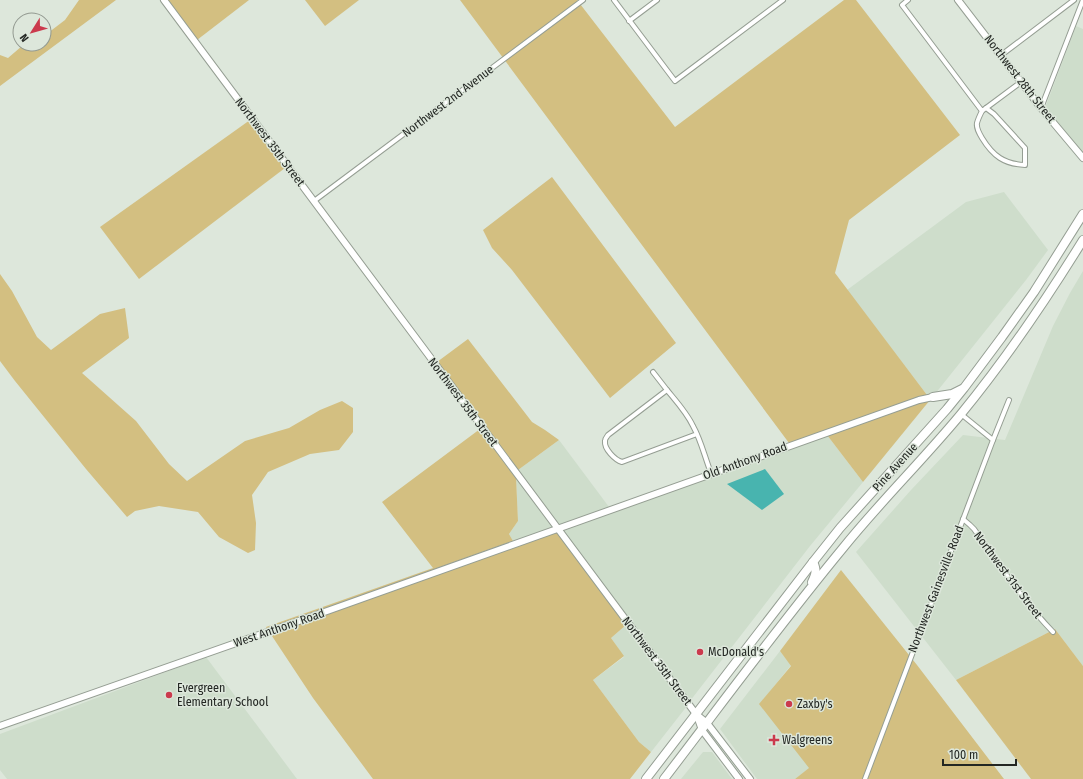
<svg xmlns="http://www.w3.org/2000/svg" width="1083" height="779" viewBox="0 0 1083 779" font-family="'Fira Sans Condensed',sans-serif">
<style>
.built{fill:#ceddcb}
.green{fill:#d3bf81}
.water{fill:#48b4af}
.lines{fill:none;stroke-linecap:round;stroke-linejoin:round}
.street-casing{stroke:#959e93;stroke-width:6}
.secondary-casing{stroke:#959e93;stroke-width:8}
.highway-casing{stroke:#959e93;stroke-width:10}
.street{stroke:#fff;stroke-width:4}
.secondary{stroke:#fff;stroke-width:6}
.highway{stroke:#fff;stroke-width:8}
.poi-dot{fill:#cb3a4d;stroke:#dde7db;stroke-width:1.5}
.labels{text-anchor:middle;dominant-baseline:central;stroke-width:3;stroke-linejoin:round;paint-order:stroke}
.street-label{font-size:12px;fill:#232723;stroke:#dde7db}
.poi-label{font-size:12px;fill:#232723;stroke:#dde7db;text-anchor:start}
</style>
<rect width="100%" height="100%" fill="#dde7db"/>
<g class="built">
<path d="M1076 26 1083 29V153L1045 108Z"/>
<path d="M1004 192 1048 250 1026 280 935 394 927 395 847 290 966 202Z"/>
<path d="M1083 271V666L1055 629 956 680 856 552 911 490 963 435 1005 440 1053 326 1070 293Z"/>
<path d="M827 435 863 482 810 546 690 701 562 529Z"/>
<path d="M559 440 609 507 558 525 518 470Z"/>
<path d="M516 477 553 527 513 541 509 534 518 521Z"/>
<path d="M626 625 687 706 651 752 639 742 593 680 624 657 611 638Z"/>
<path d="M780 651 791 665 760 704 810 768 795 779H757L720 729Z"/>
<path d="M206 657 297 779H7L0 770V734Z"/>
<path d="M703 752H712L732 779H681Z"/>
</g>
<g class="green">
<path d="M79 0H116L0 86V55L8 58 22 46 26 44H44V36L65 20Z"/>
<path d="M168 0H249L197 40Z"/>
<path d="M305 0H359L325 26Z"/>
<path d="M460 0H577L675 127 844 0H856L960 135 849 220 835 273 927 395 918 397 789 443Z"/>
<path d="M250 120 285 168 139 279 100 227Z"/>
<path d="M552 177 676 343 610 398 512 270 492 248 483 230Z"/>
<path d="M0 274 12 291 37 337 51 350 100 314 125 308 129 338 82 373 136 421 169 464 187 481 245 441 289 428 320 410 342 401 353 408V432L339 450 310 454 268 472 252 495 256 523 255 550 248 553 219 537 198 512 159 506 135 511 127 517 86 469 15 381 0 361Z"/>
<path d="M468 339 512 396 532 422 545 430 559 440 518 470 437 362Z"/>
<path d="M930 400 863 482 827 435 919 402Z"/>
<path d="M480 429 516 477 518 521 509 534 513 541 267 629 266 627 433 568 382 502Z"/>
<path d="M556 531 626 625 611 638 624 656 593 680 639 742 651 752 630 779H373L313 698 270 633Z"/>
<path d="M841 570 917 665 1004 779H795L809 768 759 704 791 666 780 651Z"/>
<path d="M1055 629 1083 666V779H1031L956 680Z"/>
</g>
<path class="water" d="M765 469 784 494 762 510 727 484Z"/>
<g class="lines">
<g class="street-casing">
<g id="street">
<path d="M614 0 675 81 783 0"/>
<path d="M908 0 902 5 982 111 1021 82"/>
<path d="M629 21 657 0"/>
<path d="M1000 56 1074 0"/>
<path d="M1041 108 1083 0"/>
<path d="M982 111C980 115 978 119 977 123 976 128 979 133 982 138 993 156 1004 164 1025 165V148L994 114 986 108"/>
<path d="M314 201 583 0"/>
<path d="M653 372 667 390"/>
<path d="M961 414 993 440"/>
<path d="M697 434 622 462C615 460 604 449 605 441 605 438 607 437 608 435L667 390C676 401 687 413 693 426 701 440 705 458 711 473"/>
<path d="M963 519 970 525 974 529C999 564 1023 601 1053 632"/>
<path d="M865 779 993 440 1009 400"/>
</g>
</g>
<g class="secondary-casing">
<g id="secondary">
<path d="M164 0 696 714 707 723 750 779"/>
<path d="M958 0 1041 108 1083 158"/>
<path d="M697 716 702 730 739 779"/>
<path d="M0 726 330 610 919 400 933 397"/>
</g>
</g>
<g class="highway-casing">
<g id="highway">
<path d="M933 397 952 394 962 389"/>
<path d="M812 582C816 574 817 570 813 562"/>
<path d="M646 779 813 562 840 528 947 409 964 388 1002 337 1034 292 1083 214"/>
<path d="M664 779C723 702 781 623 843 548 880 502 923 460 961 414 1006 359 1046 300 1083 240"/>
</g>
</g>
<use href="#street" class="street"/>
<use href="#secondary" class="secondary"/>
<use href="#highway" class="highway"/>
</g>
<g class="poi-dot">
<circle cx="700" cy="652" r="4"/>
<circle cx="169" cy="695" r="4"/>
<circle cx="789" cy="704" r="4"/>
<path d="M772 734h4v4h4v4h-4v4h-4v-4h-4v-4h4z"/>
</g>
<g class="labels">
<g class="street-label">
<text transform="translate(1020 79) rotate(52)">Northwest 28th Street</text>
<text transform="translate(448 101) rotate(-37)">Northwest 2nd Avenue</text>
<text transform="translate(270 142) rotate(53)">Northwest 35th Street</text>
<text transform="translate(463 402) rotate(53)">Northwest 35th Street</text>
<text transform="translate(745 461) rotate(-20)">Old Anthony Road</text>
<text transform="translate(895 467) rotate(-48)">Pine Avenue</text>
<text transform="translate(1008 575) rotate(53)">Northwest 31st Street</text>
<text transform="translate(936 589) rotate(-69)">Northwest Gainesville Road</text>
<text transform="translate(279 628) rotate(-19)">West Anthony Road</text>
<text transform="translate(657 661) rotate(53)">Northwest 35th Street</text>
</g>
<g class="poi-label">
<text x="708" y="652">McDonald's</text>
<text x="177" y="688">Evergreen<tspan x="177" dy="14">Elementary School</tspan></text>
<text x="797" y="704">Zaxby's</text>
<text x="782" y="740">Walgreens</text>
</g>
</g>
<g transform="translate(32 32) rotate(233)"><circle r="19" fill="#dde7db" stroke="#939a91"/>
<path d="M0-3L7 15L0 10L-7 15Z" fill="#cb3a4d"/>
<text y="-6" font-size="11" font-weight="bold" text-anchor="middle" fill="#232723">N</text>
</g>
<path d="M943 759v6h73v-6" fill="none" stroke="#232723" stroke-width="2"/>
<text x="949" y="759" font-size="12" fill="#232723" stroke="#dde7db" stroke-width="3" paint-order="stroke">100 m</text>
</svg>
